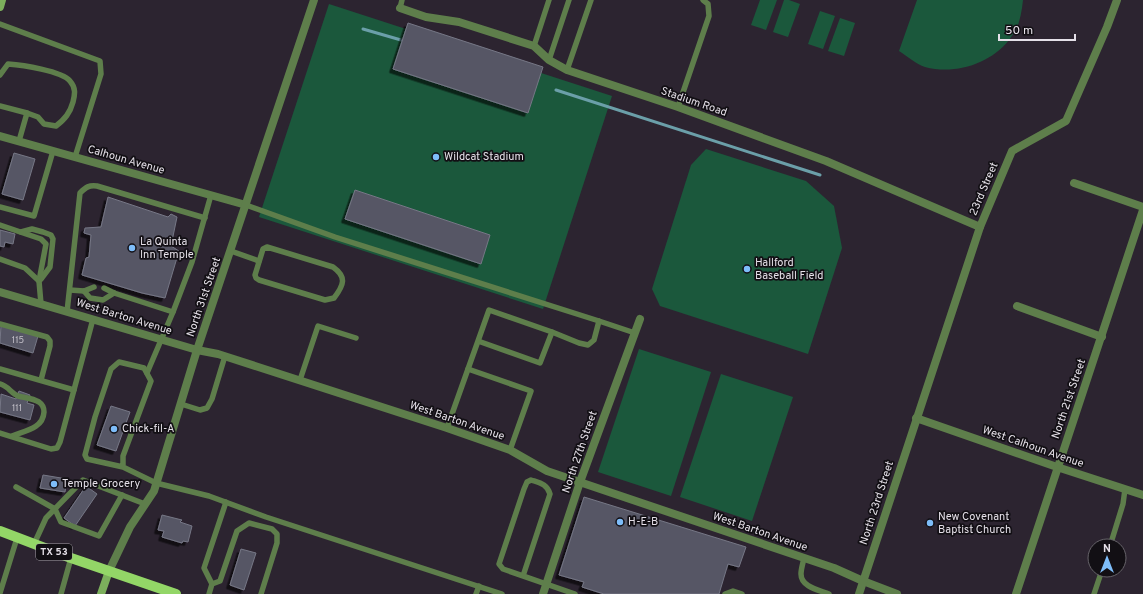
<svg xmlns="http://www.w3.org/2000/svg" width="1143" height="594" viewBox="0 0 1143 594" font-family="Overpass,sans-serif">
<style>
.green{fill:#1b583c}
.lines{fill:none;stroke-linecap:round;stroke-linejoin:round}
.stream{stroke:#6b9fa9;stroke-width:3}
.building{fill:#565765;stroke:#767786;filter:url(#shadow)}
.service{stroke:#5e7e4b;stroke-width:5.5}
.minor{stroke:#5e7e4b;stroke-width:8}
.tertiary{stroke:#5e7e4b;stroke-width:8}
.secondary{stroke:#7caf5c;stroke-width:8}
.primary{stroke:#93d667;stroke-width:10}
.poi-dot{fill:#7ebdf9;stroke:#120f14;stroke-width:1.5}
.labels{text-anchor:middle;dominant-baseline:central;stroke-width:3.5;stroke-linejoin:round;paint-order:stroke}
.number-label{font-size:9px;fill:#c1bec7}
.shield{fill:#120f14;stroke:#a6a1a8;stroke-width:1}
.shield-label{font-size:10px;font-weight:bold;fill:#e5e0e8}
.street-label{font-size:11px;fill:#e5e0e8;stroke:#120f14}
.poi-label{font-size:11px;fill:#e5e0e8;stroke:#120f14;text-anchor:start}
</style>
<defs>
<filter id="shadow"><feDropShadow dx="-3.5" dy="3.5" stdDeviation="0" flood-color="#0009"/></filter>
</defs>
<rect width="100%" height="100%" fill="#2c2430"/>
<g class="green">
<path d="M760 0H777L766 30 751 25Z"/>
<path d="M784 0H789L800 4 788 37 773 32Z"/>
<path d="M917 0H1023C1022 10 1020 21 1016 30 1014 33 1011 37 1009 40 990 64 955 75 925 67 916 64 907 56 899 51Z"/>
<path d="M329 4 612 96 543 309 259 217Z"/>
<path d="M820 11 835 16 823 49 808 44Z"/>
<path d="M840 18 855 23 844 56 828 51Z"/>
<path d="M706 149 806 181 834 206 842 248 808 354 660 306 652 289 691 165Z"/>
<path d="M639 349 711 372 671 496 598 472Z"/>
<path d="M721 374 793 397 752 521 680 497Z"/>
</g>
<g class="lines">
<g class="stream">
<path d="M363 29 401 40"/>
<path d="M556 90 820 175"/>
</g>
</g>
<g class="building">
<path d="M408 23 543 67 528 113 393 69Z"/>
<path d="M14 153 35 159 23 200 2 194Z"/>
<path d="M355 190 490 235 481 264 345 219Z"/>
<path d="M108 197 168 217 171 214 177 217 171 246 179 251 165 298 142 293 82 275 86 258 89 257 91 235 84 233 85 228 101 227Z"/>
<path d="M0 230 15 234 13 244 5 242 4 247 0 246Z"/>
<path d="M1 325 38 336 33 353 0 343Z"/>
<path d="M19 391 30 395 27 403 34 405 30 420 0 412 1 394 16 399Z"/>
<path d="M111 406 130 412 116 451 97 445Z"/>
<path d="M43 475 67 479 65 492 40 488Z"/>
<path d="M86 486 97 494 75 526 64 518Z"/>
<path d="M584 497 746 547 739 567 728 564 719 594H604L582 587 584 582 559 575Z"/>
<path d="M162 515 182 520 180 522 192 526 188 542 183 541 182 543 162 537 164 531 158 530Z"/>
<path d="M241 549 256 553 244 590 230 585Z"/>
</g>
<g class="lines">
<g class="service">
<path d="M400 8 402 0"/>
<path d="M0 24 100 61 101 74 75 157"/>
<path d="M534 46 549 0"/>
<path d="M549 60 569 0"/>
<path d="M567 70 591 0"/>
<path d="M0 75 8 64C22 65 62 71 70 81 76 88 75 94 73 102 70 113 65 119 56 126L44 124 38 117 27 113 19 141"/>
<path d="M0 106 27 113"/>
<path d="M678 107 709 16 708 4 703 0"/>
<path d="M246 205 335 237 599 321"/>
<path d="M0 207 34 216 53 151"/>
<path d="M0 225 41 239 46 244 39 281 41 304"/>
<path d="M21 232 32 229 43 232 51 235 53 239 50 267 41 279"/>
<path d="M267 247 333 267C347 277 344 285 334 298L325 300 259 280 256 278 255 275 263 249Z"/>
<path d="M231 251 259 261"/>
<path d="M0 259 25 268 39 281"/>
<path d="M104 288 114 293 173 312"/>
<path d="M70 290 84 291 94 287"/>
<path d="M84 291 90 298 103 300 114 293"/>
<path d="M67 312 80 193C86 187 89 185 97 186L205 218"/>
<path d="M0 324 47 337 50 341V346L41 380"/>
<path d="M552 332 579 343 588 345 594 340 599 321 635 333"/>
<path d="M0 369 74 390"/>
<path d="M468 369 478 341 540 363 552 332 489 310 478 341"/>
<path d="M147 373 173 312 192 262 211 195"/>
<path d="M300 380 318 326 356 338"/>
<path d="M0 384C8 386 11 393 18 396 25 398 32 398 39 402 42 404 44 408 44 412 43 429 24 431 12 436"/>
<path d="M181 404 200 410 207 408 212 399 225 356"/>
<path d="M447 428 468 369 531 391 510 450"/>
<path d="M0 433 51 449 57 448 60 442 93 319"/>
<path d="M123 467V456L151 381 144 368 119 362 111 369 95 417 85 455 87 459 123 467 156 483 209 496 266 517 502 594"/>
<path d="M16 487 55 509 61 522 99 536 122 495"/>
<path d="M34 544 46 518 83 480 145 504"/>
<path d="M1110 546 1123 504 1125 489"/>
<path d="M804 558C803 563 801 569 801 574 801 587 819 590 829 594"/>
<path d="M523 576 550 494C547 484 540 483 531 480L527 482 524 489 499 564 503 569 575 594"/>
<path d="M212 584 204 568 226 502"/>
<path d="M0 593 17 538"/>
<path d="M61 594 71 558"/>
<path d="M209 594 212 584 220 581 237 531 249 523 272 529 277 534V543L261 594"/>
<path d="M476 594 479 586"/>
<path d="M725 594 733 591 742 594"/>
<path d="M1094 594 1102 570"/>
</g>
<g class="minor">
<path d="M400 8 426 17 459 22 534 46 549 60 567 70 678 107 826 161 980 227"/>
<path d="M0 136 246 205"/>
<path d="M1074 183 1143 207"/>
<path d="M0 292 197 350 218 354 447 428 510 450 547 471 834 568 863 581 897 594"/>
<path d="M1017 306 1102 337"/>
<path d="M916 418 1057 467 1143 495"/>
<path d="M543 594 580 482 640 319"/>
<path d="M859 594 980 227 1012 151 1066 121 1107 27 1117 0"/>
<path d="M1016 594 1143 210"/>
</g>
<path class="tertiary" d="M109 571 130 527 154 491 197 350 314 0"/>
<g class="secondary">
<path d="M0 7 2 0"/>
<path d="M101 594 109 571"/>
</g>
<path class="primary" d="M0 531 71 558 176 594"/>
</g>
<g class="poi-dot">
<circle cx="436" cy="157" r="4"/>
<circle cx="132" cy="248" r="4"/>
<circle cx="747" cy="269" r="4"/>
<circle cx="114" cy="429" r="4"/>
<circle cx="54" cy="484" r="4"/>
<circle cx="620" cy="522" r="4"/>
<circle cx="930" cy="523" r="4"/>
</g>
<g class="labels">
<g class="number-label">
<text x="18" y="340">115</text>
<text x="17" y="408">111</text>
</g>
<rect class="shield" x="36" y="544" width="36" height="16" rx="3"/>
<g class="shield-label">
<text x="54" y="552">TX 53</text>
</g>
<g class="street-label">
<text transform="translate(694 102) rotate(19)">Stadium Road</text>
<text transform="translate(126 160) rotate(16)">Calhoun Avenue</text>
<text transform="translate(984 189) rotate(-67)">23rd Street</text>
<text transform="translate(204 297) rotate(-71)">North 31st Street</text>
<text transform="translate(124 317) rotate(17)">West Barton Avenue</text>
<text transform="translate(1069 399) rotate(-71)">North 21st Street</text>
<text transform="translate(457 421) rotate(19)">West Barton Avenue</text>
<text transform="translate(1033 447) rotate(19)">West Calhoun Avenue</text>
<text transform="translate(580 452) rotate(-71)">North 27th Street</text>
<text transform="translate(877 503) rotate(-72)">North 23rd Street</text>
<text transform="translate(760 532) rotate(19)">West Barton Avenue</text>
</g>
<g class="poi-label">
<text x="444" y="157">Wildcat Stadium</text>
<text x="140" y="242">La Quinta<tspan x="140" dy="13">Inn Temple</tspan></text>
<text x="755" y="263">Hallford<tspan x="755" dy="13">Baseball Field</tspan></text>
<text x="122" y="429">Chick-fil-A</text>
<text x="62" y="484">Temple Grocery</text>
<text x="938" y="517">New Covenant<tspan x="938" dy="13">Baptist Church</tspan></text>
<text x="628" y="522">H-E-B</text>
</g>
</g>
<g transform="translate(1107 558)"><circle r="19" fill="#120f14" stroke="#666369"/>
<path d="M0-3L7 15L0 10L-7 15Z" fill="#7ebdf9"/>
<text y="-6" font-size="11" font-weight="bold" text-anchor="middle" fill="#e5e0e8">N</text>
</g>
<path d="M999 34v6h76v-6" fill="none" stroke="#e5e0e8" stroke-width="2"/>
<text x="1005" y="34" font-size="12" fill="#e5e0e8" stroke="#120f14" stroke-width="3" paint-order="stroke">50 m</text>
</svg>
